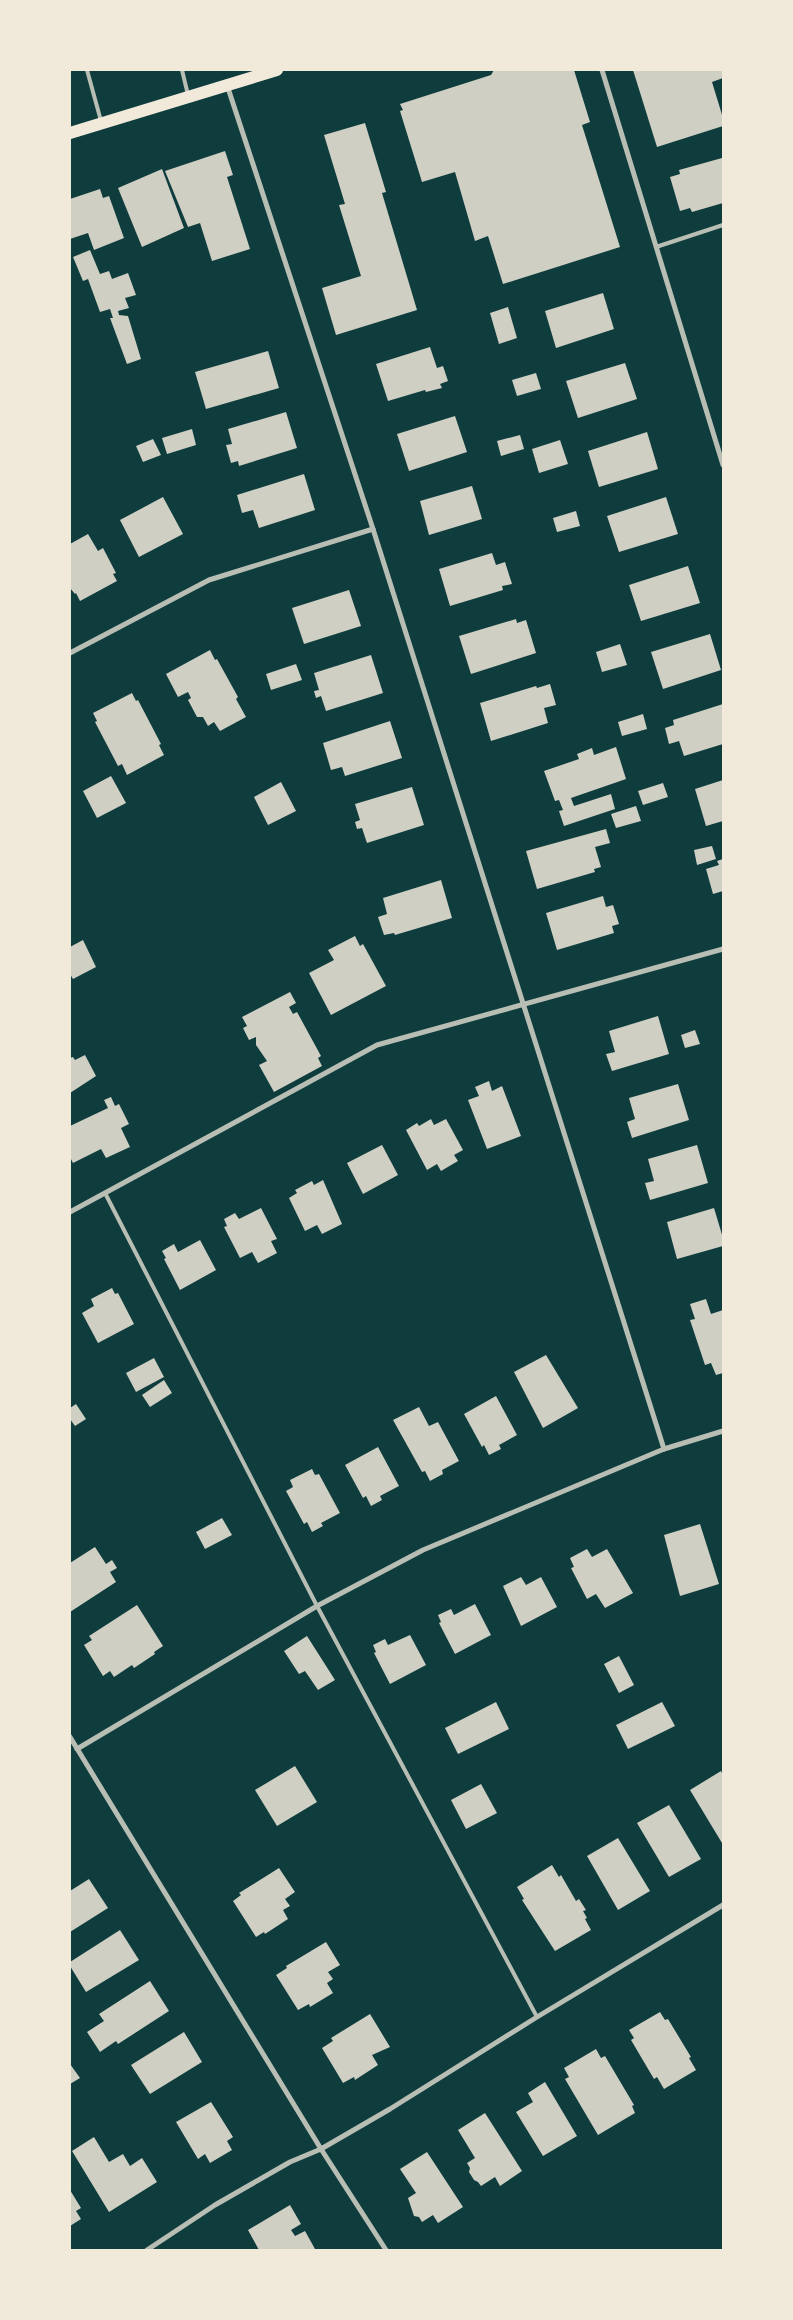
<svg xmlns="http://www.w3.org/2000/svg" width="793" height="2320" viewBox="0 0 793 2320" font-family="Signika,sans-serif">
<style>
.building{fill:#cfcfc3}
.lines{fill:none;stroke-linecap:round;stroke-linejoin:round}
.service{stroke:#b8beb3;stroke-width:4}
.minor{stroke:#b8beb3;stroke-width:5}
.primary{stroke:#f1e9da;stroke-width:12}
</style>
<rect width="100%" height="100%" fill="#0f3d3e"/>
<g class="building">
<path d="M494 70H574L590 122 582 125 620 247 503 284 488 236 475 241 455 172 422 182 400 111 403 110 400 104 491 75Z"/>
<path d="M633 70H723V78L712 82 723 118V126L657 147Z"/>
<path d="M365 123 386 192 382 193 417 310 336 335 322 288 361 276 339 205 345 204 324 135Z"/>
<path d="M225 151 233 175 227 177 250 249 212 261 200 223 188 227 165 171Z"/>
<path d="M722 158 723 203 692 212 690 208 680 211 670 177 680 174 679 170Z"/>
<path d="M162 169 184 228 142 247 118 188Z"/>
<path d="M100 189 103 198 109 196 124 238 94 250 88 233 70 239V199Z"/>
<path d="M90 250 100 274 109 271 112 279 128 273 136 295 125 298 129 308 118 311 119 315 128 316 141 359 127 364 110 318H113L110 309 100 312 88 279 83 281 73 257Z"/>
<path d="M603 293 614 329 556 348 545 311Z"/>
<path d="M508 307 517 338 499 344 490 313Z"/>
<path d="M430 347 437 368 443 366 448 381 440 384 442 388 426 392 425 390 388 401 376 364Z"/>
<path d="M268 351 279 388 206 409 195 372Z"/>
<path d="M625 363 637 399 578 418 566 381Z"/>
<path d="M536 373 541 389 517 396 512 380Z"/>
<path d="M286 412 297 448 239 466 238 461 231 463 226 445 232 444 228 429Z"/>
<path d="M455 416 467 452 409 471 397 434Z"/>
<path d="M192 429 196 445 167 454 162 438Z"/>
<path d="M647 432 658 469 599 487 588 451Z"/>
<path d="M520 435 524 449 501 456 497 441Z"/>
<path d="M153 439 161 455 143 462 136 446Z"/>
<path d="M560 440 568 464 539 473 532 449Z"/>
<path d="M304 474 315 510 259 528 253 510 242 513 237 495Z"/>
<path d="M472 486 482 519 429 535 420 501Z"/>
<path d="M163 497 183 534 139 557 120 520Z"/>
<path d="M666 497 678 534 619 552 607 516Z"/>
<path d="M576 511 580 526 557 532 553 518Z"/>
<path d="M88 534 98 551 103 548 116 573 113 574 117 581 80 601 76 593 75 594 70 588V544Z"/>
<path d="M492 553 496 565 505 562 512 584 502 586 503 590 450 606 439 569Z"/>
<path d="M688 566 700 603 641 621 629 585Z"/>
<path d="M349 590 361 626 304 644 292 608Z"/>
<path d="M516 619 517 623 526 620 536 653 471 674 459 636Z"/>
<path d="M710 634 721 670 663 689 651 652Z"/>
<path d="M620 644 627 665 602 672 596 652Z"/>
<path d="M210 650 215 660 217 659 238 697 236 699 246 717 220 731 214 722 208 726 203 717H197L188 700 191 698 188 692 178 697 166 674Z"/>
<path d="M371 655 383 693 326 711 321 696 316 698 314 691 319 690 314 673Z"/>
<path d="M296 664 302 680 271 690 266 674Z"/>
<path d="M550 684 556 705 544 708 548 723 491 741 480 703 536 686 537 688Z"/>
<path d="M132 693 136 701 138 700 161 744 159 745 164 755 127 775 122 764 118 766 95 722 97 721 93 713Z"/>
<path d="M723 704V744L684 756 679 741 669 744 665 728 674 725 673 720Z"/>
<path d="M643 714 647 729 622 736 618 722Z"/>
<path d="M390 721 402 758 345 776 342 767 331 770 323 743Z"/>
<path d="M616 747 626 779 571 798 574 806 611 794 615 809 564 826 559 811 563 810 559 800 555 801 544 771 579 759 577 754 592 748 594 755Z"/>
<path d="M111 776 126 803 97 818 83 791Z"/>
<path d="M723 780V821L706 826 695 789Z"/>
<path d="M281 782 296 811 268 825 254 797Z"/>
<path d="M663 783 668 797 643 805 638 791Z"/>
<path d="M412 787 424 825 367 843 362 828 357 829 355 822 360 820 355 804Z"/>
<path d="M636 806 641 821 616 828 611 814Z"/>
<path d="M606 829 610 843 595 847 601 867 594 869 595 872 537 889 526 851Z"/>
<path d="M712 846 716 859 697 865 694 850Z"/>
<path d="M723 859V891L713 894 706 869 719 865 717 861Z"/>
<path d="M441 880 452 918 395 935 394 933 384 935 378 917 387 914 383 898Z"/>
<path d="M603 896 606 907 613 905 619 924 612 926 614 933 557 950 546 913Z"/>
<path d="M355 936 360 946 363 944 386 986 331 1015 309 973 334 960 328 950Z"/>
<path d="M83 940 96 967 73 979 70 974V947Z"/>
<path d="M290 992 296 1003 289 1007 293 1014 297 1012 321 1056 318 1058 322 1066 274 1092 259 1065 267 1061 256 1045V1037L249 1040 243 1028 247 1026 242 1017Z"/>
<path d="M658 1016 669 1054 612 1071 606 1054 615 1052 609 1031Z"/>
<path d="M695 1030 700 1044 685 1048 681 1035Z"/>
<path d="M85 1055 96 1076 70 1093V1058L73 1057 75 1060Z"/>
<path d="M489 1081 492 1091 502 1086 521 1136 487 1149 468 1100 479 1096 475 1087Z"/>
<path d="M678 1084 689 1120 632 1138 627 1122 635 1119 629 1098Z"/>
<path d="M111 1097 115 1106 119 1104 129 1124 121 1128 130 1147 106 1158 101 1149 73 1163 70 1157V1126L108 1108 104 1100Z"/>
<path d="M431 1119 434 1125 446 1119 463 1150 454 1155 458 1161 441 1171 437 1164 427 1170 406 1130 417 1123 419 1126Z"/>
<path d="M382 1145 398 1175 363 1194 347 1163Z"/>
<path d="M697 1145 708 1183 650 1200 645 1183 654 1181 648 1159Z"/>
<path d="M323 1180 342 1224 322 1234 317 1225 305 1231 289 1198 297 1193 295 1190 312 1181 314 1185Z"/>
<path d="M261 1208 277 1239 271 1241 277 1253 258 1263 252 1252 240 1258 224 1227 227 1226 224 1219 235 1213 239 1219Z"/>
<path d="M714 1208 723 1238V1246L677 1259 667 1222Z"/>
<path d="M200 1240 216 1270 180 1290 164 1259 166 1258 162 1251 174 1244 178 1252Z"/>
<path d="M112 1288 115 1294 118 1293 134 1324 98 1343 82 1313 94 1306 91 1299Z"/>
<path d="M706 1299 711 1314 723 1310V1373L716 1375 711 1363 705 1365 690 1320 695 1319 690 1304Z"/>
<path d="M546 1355 578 1408 543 1428 514 1372Z"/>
<path d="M154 1358 164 1377 136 1392 126 1373Z"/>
<path d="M164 1380 172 1393 150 1407 142 1395Z"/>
<path d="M496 1396 517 1435 499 1445 501 1449 489 1455 484 1445 482 1447 464 1414Z"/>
<path d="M76 1404 86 1419 75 1426 70 1419V1408Z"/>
<path d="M419 1407 429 1426 438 1422 459 1461 442 1470 443 1474 430 1481 425 1471 422 1472 393 1420Z"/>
<path d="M378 1447 399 1486 380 1496 382 1500 371 1506 366 1496 363 1498 345 1465Z"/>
<path d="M312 1469 315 1475 319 1474 340 1513 321 1523 323 1526 312 1532 307 1522 304 1524 286 1491 293 1487 290 1480Z"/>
<path d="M222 1518 232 1535 205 1549 196 1532Z"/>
<path d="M700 1524 719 1584 680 1596 664 1535Z"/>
<path d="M95 1547 106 1564 112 1560 117 1568 110 1572 116 1582 70 1612V1563Z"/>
<path d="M587 1549 592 1557 607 1549 633 1593 605 1608 596 1594 587 1599 571 1568 574 1567 570 1558Z"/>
<path d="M521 1577 526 1585 541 1577 557 1607 521 1626 503 1586Z"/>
<path d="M475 1604 491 1635 455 1654 439 1623 441 1622 438 1615 451 1609 454 1615Z"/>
<path d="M137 1605 163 1646 154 1652 155 1654 134 1668 132 1665 114 1677 110 1671 103 1676 84 1645 92 1640 89 1636Z"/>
<path d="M410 1635 426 1665 390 1684 374 1653 376 1652 373 1645 385 1639 388 1645Z"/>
<path d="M307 1636 335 1680 318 1690 305 1671 299 1674 284 1651Z"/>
<path d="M619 1656 634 1685 619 1693 604 1664Z"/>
<path d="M496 1702 509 1729 458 1754 445 1728Z"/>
<path d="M662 1702 675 1726 628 1749 616 1725Z"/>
<path d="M295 1766 317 1802 277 1826 255 1790Z"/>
<path d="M721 1771 723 1775 722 1843 690 1790Z"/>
<path d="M481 1784 497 1813 466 1829 451 1800Z"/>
<path d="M669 1805 701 1859 669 1877 637 1823Z"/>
<path d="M618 1838 650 1891 618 1910 587 1856Z"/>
<path d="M552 1865 559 1877 561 1875 576 1901 579 1899 586 1910 583 1911 587 1918 585 1919 591 1930 555 1951 522 1900 524 1899 517 1887Z"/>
<path d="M279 1868 295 1892 285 1899 290 1906 283 1910 288 1919 265 1934 264 1932 256 1937 233 1901 241 1895 239 1893Z"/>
<path d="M89 1879 108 1908 70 1932V1891Z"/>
<path d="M120 1930 139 1960 86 1992 70 1966V1962Z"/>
<path d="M326 1942 340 1965 328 1972 333 1979 327 1983 333 1993 310 2007 309 2004 298 2010 276 1975 287 1968 286 1966Z"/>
<path d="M150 1981 169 2011 118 2044 116 2041 100 2052 87 2032 104 2021 99 2014Z"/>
<path d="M660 2012 665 2020 668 2019 691 2057 689 2058 696 2070 664 2089 657 2077 654 2079 631 2040 634 2038 629 2030Z"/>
<path d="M370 2014 390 2047 372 2055 378 2065 355 2080 354 2077 343 2083 322 2048 333 2041 331 2038Z"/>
<path d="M184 2032 202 2062 150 2094 131 2065Z"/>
<path d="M596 2049 601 2058 605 2056 634 2105 632 2106 635 2113 598 2135 565 2079 569 2077 564 2068Z"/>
<path d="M70 2064 80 2078 70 2084Z"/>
<path d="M545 2082 577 2136 543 2156 516 2112 533 2102 528 2093Z"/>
<path d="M211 2102 233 2137 227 2141 232 2150 210 2163 205 2154 198 2159 176 2122Z"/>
<path d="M485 2113 522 2171 500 2186 495 2177 481 2186 478 2182 474 2180 469 2172 470 2168 467 2163 475 2158 458 2130Z"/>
<path d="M94 2137 109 2162 123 2154 130 2166 142 2158 157 2182 109 2212 72 2151Z"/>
<path d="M427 2152 463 2207 438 2223 433 2215 422 2222 419 2217 414 2216 408 2198 416 2193 400 2169Z"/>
<path d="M70 2190 81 2208 76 2211 81 2219 70 2226Z"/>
<path d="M290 2205 301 2224 291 2230 295 2236 305 2231 315 2249 259 2250 248 2230Z"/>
</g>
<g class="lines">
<g class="service">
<path d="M87 70 101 121"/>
<path d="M182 70 188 95"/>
<path d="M656 247 723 225"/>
<path d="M105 1193 317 1606 537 2017"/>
</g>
<g class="minor">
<path d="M602 70 723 465"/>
<path d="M227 85 373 529 664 1449"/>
<path d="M70 653 209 580 373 529"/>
<path d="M70 1212 377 1045 723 949"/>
<path d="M70 1737 321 2149 386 2250"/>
<path d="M77 1749 317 1606 423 1550 664 1449 723 1431"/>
<path d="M147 2250 215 2205 290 2162 321 2149 390 2109 537 2017 723 1905"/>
</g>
<path class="primary" d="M70 133 277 70"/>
</g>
<rect width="793" height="2320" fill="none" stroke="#f1e9da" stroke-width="142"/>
</svg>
